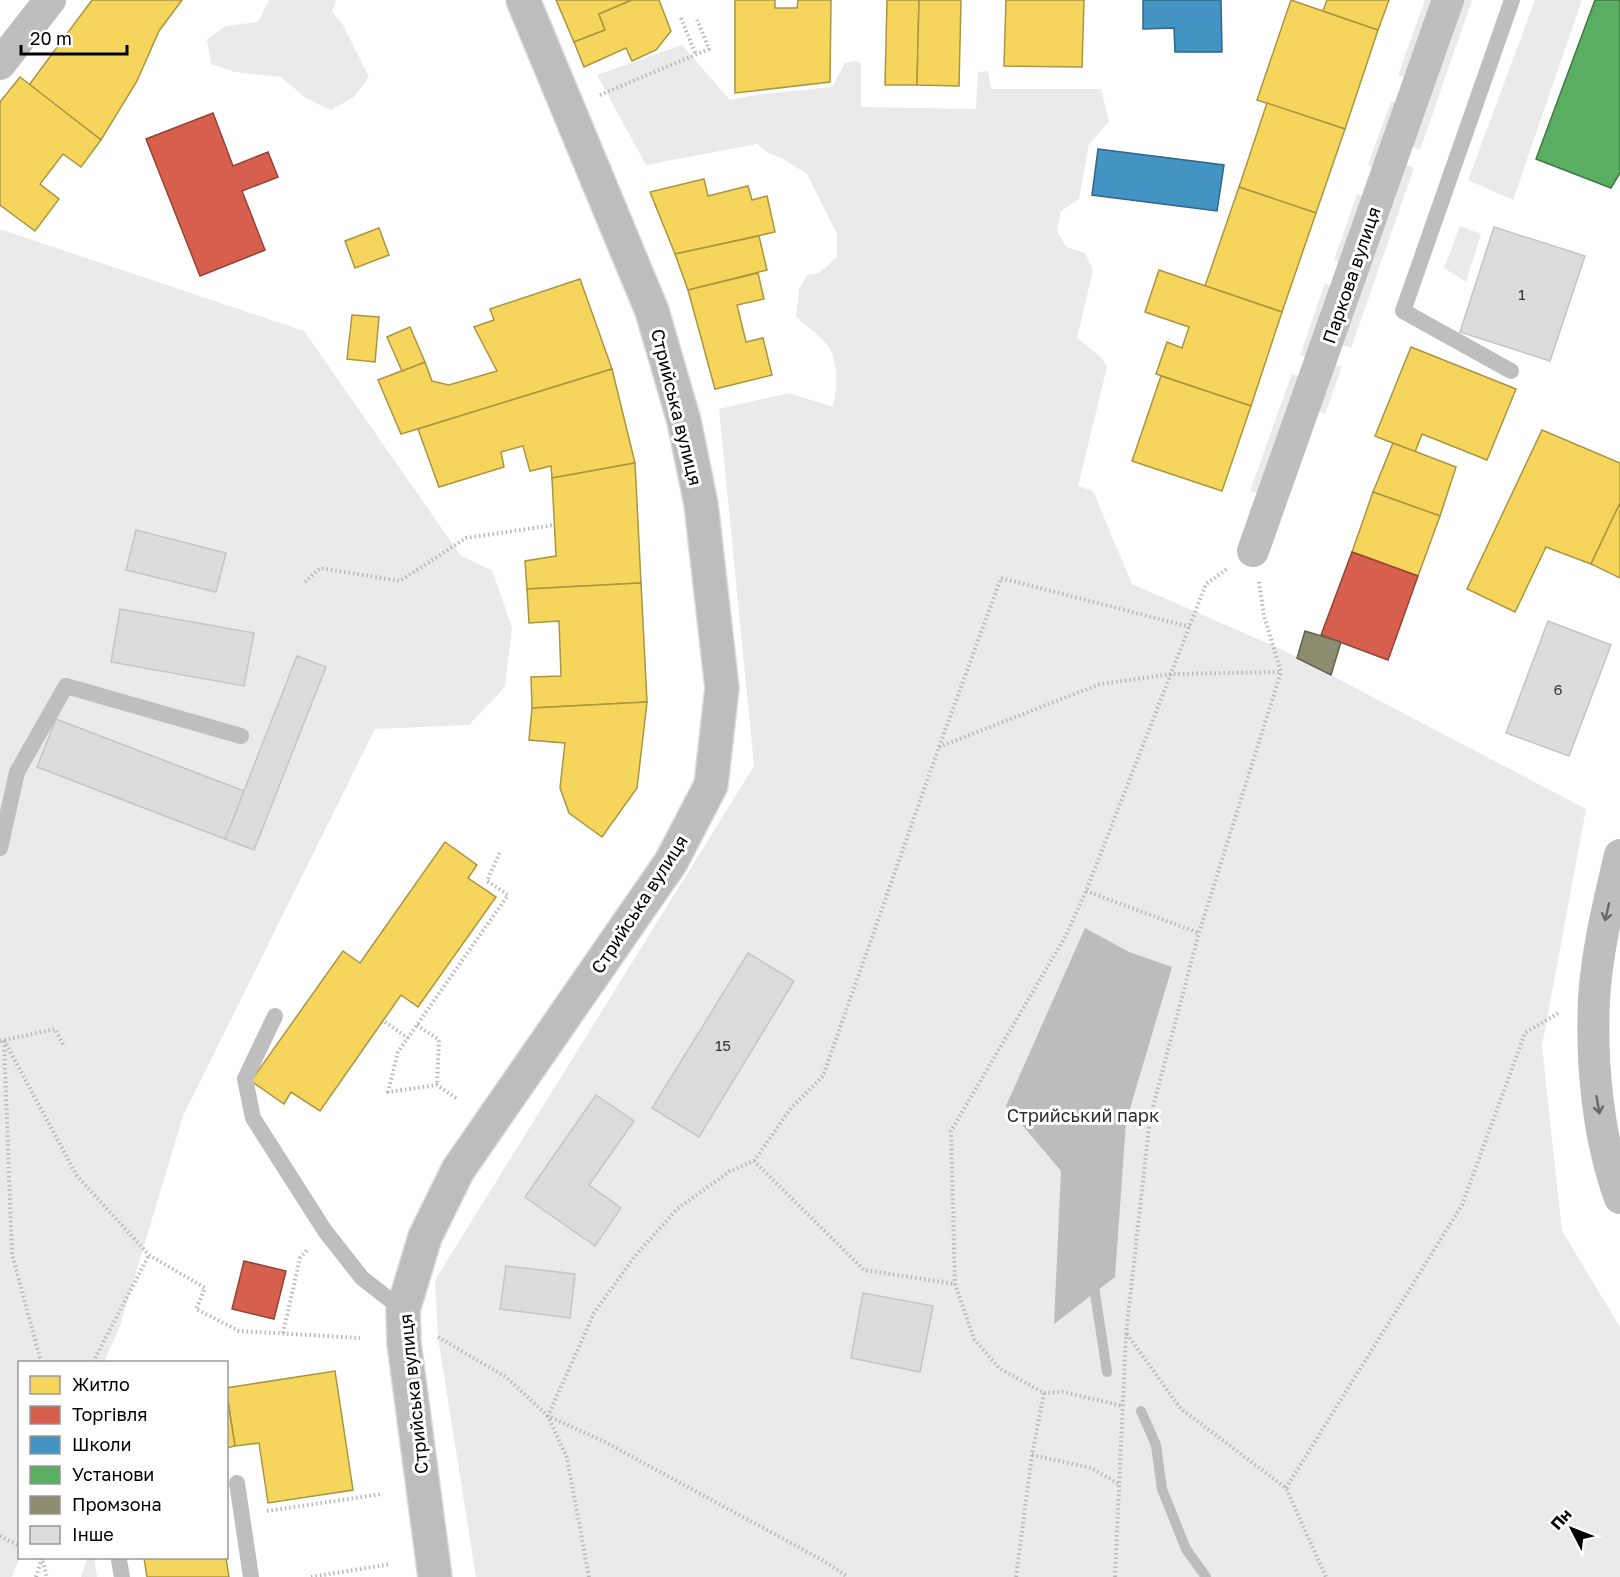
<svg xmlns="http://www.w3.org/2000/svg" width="1620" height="1577" viewBox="0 0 1620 1577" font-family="'Golos Text',sans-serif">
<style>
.green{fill:#eaeaea}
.water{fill:#bcbcbc}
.homes{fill:#f6d55c;stroke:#ac9540;stroke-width:1.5}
.shops{fill:#d6604d;stroke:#964336;stroke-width:1.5}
.schools{fill:#4393c3;stroke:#2f6788;stroke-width:1.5}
.public{fill:#5aae61;stroke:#3f7a44;stroke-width:1.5}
.industry{fill:#8c8c6e;stroke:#62624d;stroke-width:1.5}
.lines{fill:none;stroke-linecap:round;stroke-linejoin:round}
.stream{stroke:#bcbcbc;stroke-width:10}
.building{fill:#dcdcdc;stroke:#c5c5c5;stroke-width:1.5}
.primary-casing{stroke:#dbdbdb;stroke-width:36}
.path{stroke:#b8b8b8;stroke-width:4;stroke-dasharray:1.5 3;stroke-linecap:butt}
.lane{stroke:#bebebe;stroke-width:16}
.street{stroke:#bebebe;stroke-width:32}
.primary{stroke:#bdbdbd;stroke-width:33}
.oneway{stroke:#686868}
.labels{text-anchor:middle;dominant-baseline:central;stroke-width:6;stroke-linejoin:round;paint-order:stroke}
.number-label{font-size:15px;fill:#373737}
.street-label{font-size:18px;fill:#000;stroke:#fff}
.park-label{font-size:18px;fill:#2f2f2f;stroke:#fff}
</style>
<rect width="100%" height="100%" fill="#fff"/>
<g class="green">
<path d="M269 0H336L332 12 342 23 369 77 354 97 331 110 307 99 281 77 235 72 211 64 207 39 226 26 258 22Z"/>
<path d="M1425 0H1436L1408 78 1398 75Z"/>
<path d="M1462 0H1472L1420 150 1411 146Z"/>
<path d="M1535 0H1582L1513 200 1468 180Z"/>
<path d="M682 45 730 100 761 94 832 87 845 63 855 61 861 63V107L976 109 978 72 988 71 991 89H1101L1109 122 1089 144 1079 199 1061 211 1057 230 1066 247 1085 253 1093 270 1077 338 1102 358 1107 367 1078 486 1093 491 1132 584 1283 650 1586 809 1542 1046 1562 1231 1620 1327V1577H476L438 1337 435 1280 754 766 719 409 789 393 833 407C837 390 839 362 828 346 820 335 806 326 796 317L799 289 807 275 819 273 837 257V234L807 174 783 159 767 152 757 144 646 165 597 75Z"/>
<path d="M1391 101 1400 104 1377 168 1368 165Z"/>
<path d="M1404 164 1414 168 1351 348 1340 344Z"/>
<path d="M1357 194 1366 197 1343 264 1334 260Z"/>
<path d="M1460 226 1481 234 1466 282 1444 268Z"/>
<path d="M0 229 304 331 461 556 492 570 512 628 505 687 469 725 375 729 183 1116 120 1326 104 1362H20V1558L12 1577H0Z"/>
<path d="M1325 283 1336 287 1310 358 1300 355Z"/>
<path d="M1332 364 1342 367 1325 414 1315 410Z"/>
<path d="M1292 373 1303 378 1262 495 1250 491Z"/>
<path d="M87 1558H94L97 1577H81Z"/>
</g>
<path class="water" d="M1085 928 1129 952 1172 967 1126 1122 1115 1277 1054 1324 1061 1171 1006 1106Z"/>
<g class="homes">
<path d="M92 0H182L159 31 137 81 101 140 29 85Z"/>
<path d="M556 0H632L599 14 605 30 574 42Z"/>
<path d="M632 0H659L671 31 656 50 632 61 626 48 584 67 574 42 605 30 599 14Z"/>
<path d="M735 0H775V8H797L798 0H831L830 82 735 93Z"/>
<path d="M887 0H919L917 85H885Z"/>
<path d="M919 0H961L959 86 917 85Z"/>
<path d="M1006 0H1084L1082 67 1004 66Z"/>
<path d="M1291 0 1378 30 1345 129 1257 100Z"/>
<path d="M1327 0H1389L1378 30 1323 11Z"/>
<path d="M20 77 101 140 81 167 63 154 40 184 59 199 35 231 0 205V102Z"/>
<path d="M1267 103 1345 129 1316 213 1239 187Z"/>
<path d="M704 179 708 196 748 186 752 200 767 196 775 232 675 254 650 192Z"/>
<path d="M1239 187 1316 213 1282 312 1205 286Z"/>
<path d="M379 228 389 255 355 268 345 241Z"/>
<path d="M759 236 767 270 688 290 675 254Z"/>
<path d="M1159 270 1282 312 1251 406 1156 374 1167 342 1182 348 1189 327 1145 312Z"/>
<path d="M758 273 764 299 737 305 746 342 763 338 772 375 715 389 688 290Z"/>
<path d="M580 279 612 369 401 434 378 380 425 362 432 381 449 385 497 371 474 327 494 320 490 309Z"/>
<path d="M352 315 379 317 375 362 347 359Z"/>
<path d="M410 327 425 362 402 371 387 337Z"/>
<path d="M1411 347 1516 389 1487 460 1422 434 1415 452 1375 436Z"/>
<path d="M612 369 635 463 552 478 551 466 530 471 523 446 501 452 504 467 439 487 418 429Z"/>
<path d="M1161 376 1251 406 1222 491 1132 461Z"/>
<path d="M1542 430 1620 463V503L1591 564 1546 547 1515 612 1467 589Z"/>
<path d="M1393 443 1456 467 1440 516 1373 492Z"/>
<path d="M635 463 641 583 527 589 525 561 556 556 552 478Z"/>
<path d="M1373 492 1440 516 1418 576 1352 552Z"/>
<path d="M1620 503V578L1591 564Z"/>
<path d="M641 583 647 702 532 708 531 677 561 676 559 621 529 623 527 589Z"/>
<path d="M647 702 637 788 602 837 569 813 560 788 565 743 529 740 532 708Z"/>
<path d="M445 842 477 865 468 878 496 897 418 1007 401 995 320 1111 291 1092 284 1104 251 1081 343 951 360 963Z"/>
<path d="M335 1371 353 1490 268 1503 259 1443 235 1446 226 1388Z"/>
<path d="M226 1389 235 1446 226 1448Z"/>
<path d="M144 1558H226L229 1577H147Z"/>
</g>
<g class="shops">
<path d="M213 113 233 166 268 152 278 177 242 191 265 250 200 276 146 139Z"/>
<path d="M1352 552 1418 576 1388 660 1321 635Z"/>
<path d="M244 1261 286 1271 274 1319 232 1309Z"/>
</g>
<g class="schools">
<path d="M1143 0H1221L1222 52H1175L1174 28 1143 29Z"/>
<path d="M1098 149 1224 165 1217 211 1092 195Z"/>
</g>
<path class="public" d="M1595 0H1620V173L1611 188 1536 159Z"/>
<path class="industry" d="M1305 631 1341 642 1331 675 1297 658Z"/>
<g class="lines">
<g class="stream">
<path d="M1093 1280 1107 1372"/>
<path d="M1141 1411 1156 1445 1162 1489 1186 1549 1206 1577"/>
</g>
</g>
<g class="building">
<path d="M1494 227 1585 256 1550 361 1460 332Z"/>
<path d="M136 530 226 553 216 592 126 570Z"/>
<path d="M120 609 254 633 244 686 111 662Z"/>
<path d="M1548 621 1611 645 1569 756 1506 733Z"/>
<path d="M297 656 326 667 254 850 225 839Z"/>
<path d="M56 719 244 791 225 839 37 767Z"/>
<path d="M748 953 794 981 699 1137 652 1108Z"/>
<path d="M596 1095 634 1121 589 1185 621 1208 595 1246 525 1197Z"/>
<path d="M506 1266 575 1274 570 1318 500 1309Z"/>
<path d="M863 1293 933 1306 920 1372 851 1358Z"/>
</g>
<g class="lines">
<g class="primary-casing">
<path id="primary" d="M435 1577 404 1343 403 1310 425 1237 458 1170 671 862 711 785 722 688 701 504 684 421 652 311 523 0"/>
</g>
<g class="path">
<path d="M681 18 696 55"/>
<path d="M600 95 709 49 697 20"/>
<path d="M305 582 320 568 400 581 466 538 554 525"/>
<path d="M939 747 1100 684 1172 674 1281 672"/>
<path d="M1086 891 1199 933"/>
<path d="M385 1022 408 1038"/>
<path d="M417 1025 439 1040 437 1085"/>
<path d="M4 1040 77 1176 149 1255 205 1288 196 1309 239 1331 360 1338"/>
<path d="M0 1041 55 1029 64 1046"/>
<path d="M4 1041 12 1254 41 1362"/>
<path d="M456 1098 437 1085 388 1092 398 1052 508 895 487 881 500 852"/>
<path d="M754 1161 791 1108 823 1076 939 747 1001 578 1190 627"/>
<path d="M283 1333 300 1258 308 1249"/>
<path d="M1127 1334 1181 1409 1286 1488 1326 1577"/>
<path d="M438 1337 506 1377 548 1416 605 1442 824 1561 848 1577"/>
<path d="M93 1362 149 1255"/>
<path d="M1044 1393 1063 1392 1123 1406"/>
<path d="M1032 1455 1091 1468 1119 1484"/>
<path d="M1286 1488 1462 1205 1525 1033 1560 1012"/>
<path d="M267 1511 382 1494"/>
<path d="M0 1536 20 1546"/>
<path d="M40 1558 42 1559 47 1577"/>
<path d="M36 1577 42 1558"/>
<path d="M311 1577 391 1564"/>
<path d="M589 1577 567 1458 548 1416 594 1313 635 1256 677 1209 730 1171 754 1161 864 1270 955 1284"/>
<path d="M1016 1577 1032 1455 1044 1393 999 1368 974 1339 955 1284 951 1131 1065 937 1086 891 1206 584 1227 569"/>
<path d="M1115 1577 1126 1334 1150 1118 1199 933 1281 672 1264 616 1259 582"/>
</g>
<g class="lane">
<path d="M1511 371 1403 311 1512 0"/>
<path d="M0 848 17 772 66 686 241 736"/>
<path d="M275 1016 245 1079 253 1118 325 1231 362 1278 403 1310"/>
<path d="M237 1483 251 1577"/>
<path d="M119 1560 122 1577"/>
</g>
<g class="street">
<path d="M0 64 50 0"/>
<path d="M1253 551 1448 0"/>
<path d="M1620 855C1609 902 1597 950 1594 999 1591 1064 1598 1138 1620 1198"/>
</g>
<use href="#primary" class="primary"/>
</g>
<defs><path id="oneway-shaft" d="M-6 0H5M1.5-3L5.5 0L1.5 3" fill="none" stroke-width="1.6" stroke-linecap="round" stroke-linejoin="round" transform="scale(1.5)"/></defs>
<g class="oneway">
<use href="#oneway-shaft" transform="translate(1607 912) rotate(103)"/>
<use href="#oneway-shaft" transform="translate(1598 1105) rotate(80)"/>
</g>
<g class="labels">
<g class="number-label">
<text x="1522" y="294">1</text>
<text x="1558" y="689">6</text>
<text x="723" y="1045">15</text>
</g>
<g class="street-label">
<text transform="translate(1351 275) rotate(-71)">Паркова вулиця</text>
<text transform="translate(677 407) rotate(76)">Стрийська вулиця</text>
<text transform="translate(639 904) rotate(-57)">Стрийська вулиця</text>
<text transform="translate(413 1394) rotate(-96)">Стрийська вулиця</text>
</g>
<g class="park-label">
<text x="1083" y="1115">Стрийський парк</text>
</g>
</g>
<rect x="18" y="1361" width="210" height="198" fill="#ffffff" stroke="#999999" stroke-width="1.5"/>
<rect x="30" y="1376" width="30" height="18" fill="#f6d55c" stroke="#999999" stroke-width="1.5"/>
<text x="72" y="1391" font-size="18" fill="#000000">Житло</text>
<rect x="30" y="1406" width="30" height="18" fill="#d6604d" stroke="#999999" stroke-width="1.5"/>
<text x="72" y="1421" font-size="18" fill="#000000">Торгівля</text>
<rect x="30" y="1436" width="30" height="18" fill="#4393c3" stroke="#999999" stroke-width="1.5"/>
<text x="72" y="1451" font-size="18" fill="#000000">Школи</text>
<rect x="30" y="1466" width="30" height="18" fill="#5aae61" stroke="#999999" stroke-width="1.5"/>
<text x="72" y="1481" font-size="18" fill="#000000">Установи</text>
<rect x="30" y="1496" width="30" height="18" fill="#8c8c6e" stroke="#999999" stroke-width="1.5"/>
<text x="72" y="1511" font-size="18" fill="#000000">Промзона</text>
<rect x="30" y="1526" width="30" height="18" fill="#dcdcdc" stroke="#999999" stroke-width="1.5"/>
<text x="72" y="1541" font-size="18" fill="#000000">Інше</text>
<g transform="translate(1572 1529) rotate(312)" stroke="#ffffff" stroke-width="4.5" paint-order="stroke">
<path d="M0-4.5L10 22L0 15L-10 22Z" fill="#000000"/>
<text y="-9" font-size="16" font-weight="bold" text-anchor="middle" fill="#000000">Пн</text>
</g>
<path d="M21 45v9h106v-9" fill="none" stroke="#000000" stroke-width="3"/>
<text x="30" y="45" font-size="18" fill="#000000" stroke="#ffffff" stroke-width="4.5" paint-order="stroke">20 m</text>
</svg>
